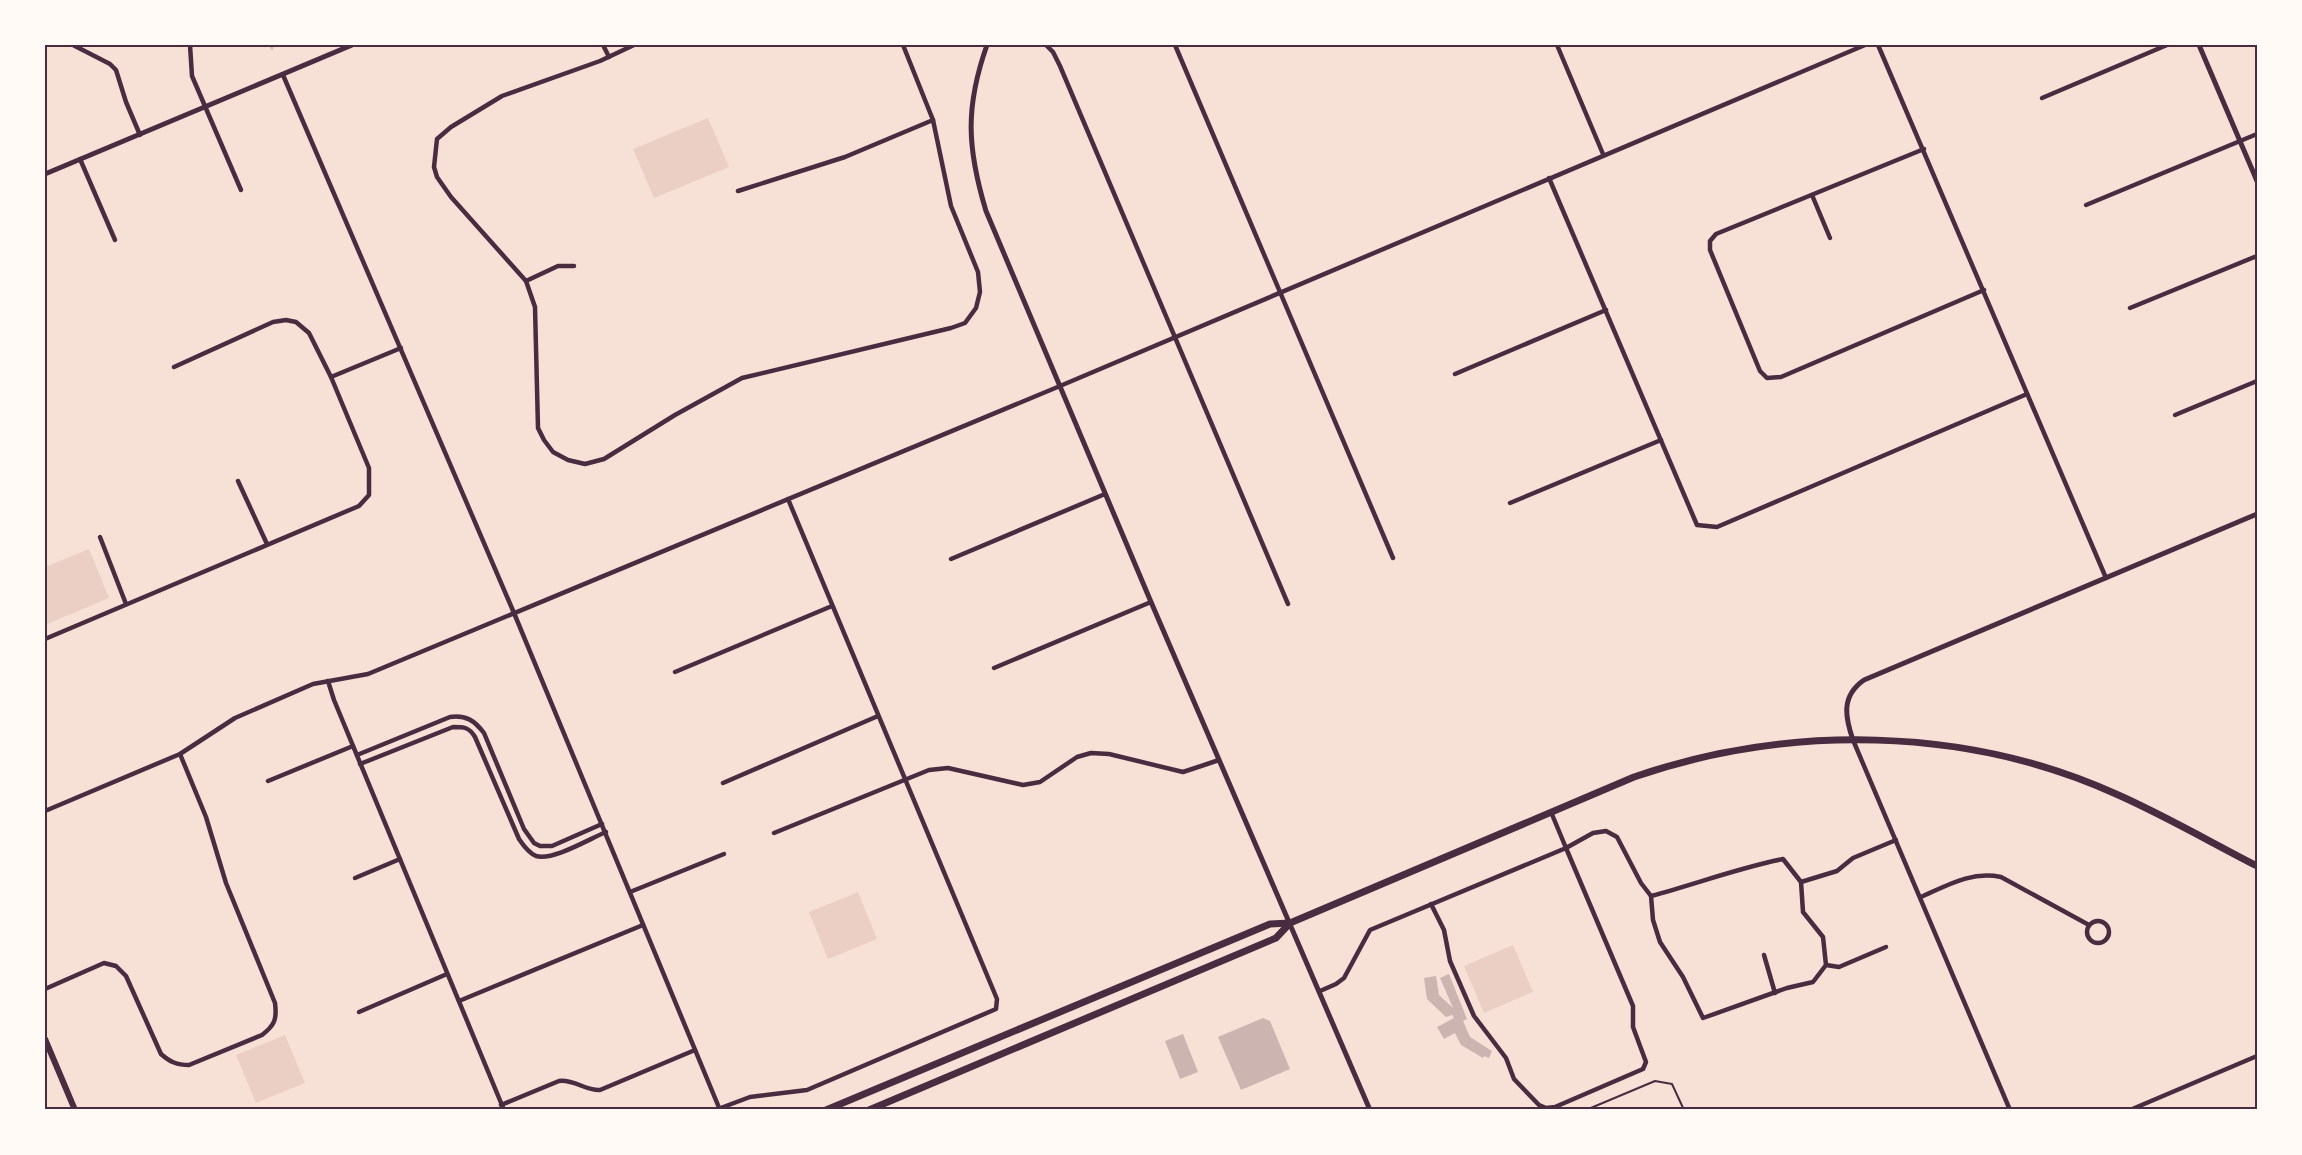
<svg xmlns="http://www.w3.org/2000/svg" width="2302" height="1155" viewBox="0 0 2302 1155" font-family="'Varela Round',sans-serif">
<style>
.green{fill:#ebcfc5}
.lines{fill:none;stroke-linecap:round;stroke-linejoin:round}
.stream{stroke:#dcb8b0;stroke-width:3}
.building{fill:#ccb4b1}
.service{stroke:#4a2c40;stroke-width:2}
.minor{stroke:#4a2c40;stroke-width:4.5}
.tertiary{stroke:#4a2c40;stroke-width:5}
.secondary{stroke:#4a2c40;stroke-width:6}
.primary{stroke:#4a2c40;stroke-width:7}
.neatline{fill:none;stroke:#4a2c40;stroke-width:2}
</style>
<rect width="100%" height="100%" fill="#f7e1d7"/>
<g class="green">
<path d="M708 118 729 167 654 198 633 149Z"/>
<path d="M89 549 109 598 45 625V567Z"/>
<path d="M858 892 877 939 828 959 809 912Z"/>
<path d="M1513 945 1533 992 1484 1013 1464 966Z"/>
<path d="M285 1035 305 1083 256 1103 236 1055Z"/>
</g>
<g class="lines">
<path class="stream" d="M271 45 272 48"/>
</g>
<g class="building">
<path d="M1449 974 1467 1019 1463 1021 1470 1037 1492 1051 1489 1058 1484 1056 1483 1058 1461 1045 1455 1033 1444 1039 1437 1027 1454 1018 1452 1015 1446 1017 1427 999 1424 978 1436 976 1439 995 1453 1008 1440 978Z"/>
<path d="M1263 1018 1270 1021 1290 1069 1241 1090 1218 1037Z"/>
<path d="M1183 1034 1198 1072 1180 1079 1165 1041Z"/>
</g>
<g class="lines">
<path class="service" d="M1586 1110 1655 1081 1672 1084 1684 1110"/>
<g class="minor">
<path d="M73 45 110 64 116 70 126 102 140 135"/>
<path d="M190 45 192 76 241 190"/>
<path d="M603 45 609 57"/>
<path d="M634 45 600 61 502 96 451 127 437 139 434 167 437 177 451 197 526 281 535 307 538 428 544 440 553 452 568 460 585 464 604 459 675 415 742 378 951 328 965 323 976 308 980 292 978 272 951 206 933 120 903 45"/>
<path d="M1046 45 1053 52 1060 66 1288 604"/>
<path d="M1175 45 1393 558"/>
<path d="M1557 45 1603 154"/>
<path d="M1878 45 2106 578"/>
<path d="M283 75 514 613 720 1110"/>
<path d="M2042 98 2167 45"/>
<path d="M1924 149 1716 234 1710 241V250L1760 371 1767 378 1781 377 1984 290"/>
<path d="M80 159 115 240"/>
<path d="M1549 178 1697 525 1717 527 2027 394"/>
<path d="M738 191 845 157 933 120"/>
<path d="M1812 195 1830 238"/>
<path d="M2086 205 2257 134"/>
<path d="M526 281 558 266H574"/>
<path d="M2130 308 2257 256"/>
<path d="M1455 374 1606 310"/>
<path d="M331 377 401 348"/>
<path d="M2175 415 2257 381"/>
<path d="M238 481 267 544"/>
<path d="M1510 503 1661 440"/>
<path d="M100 537 126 604"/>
<path d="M951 559 1105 494"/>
<path d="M45 639 359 506 369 495V468L331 377 309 333 296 322 286 320 273 322 174 367"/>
<path d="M994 668 1151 602"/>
<path d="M675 672 832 606"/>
<path d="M328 681 334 700 504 1110"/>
<path d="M1853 740 2010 1110"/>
<path d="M357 755 450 717C466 715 474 720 484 733L524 829 534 843 540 846H552L602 824"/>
<path d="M360 764 453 727C464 727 469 727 475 737L519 839C523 845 529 853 536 856 553 861 589 839 606 832"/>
<path d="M268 781 353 746"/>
<path d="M723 783 878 716"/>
<path d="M45 811 180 754 235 718 313 684 368 674 1060 386 1865 45"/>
<path d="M774 833 929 770 948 768 1023 785 1040 782 1077 757 1091 753 1109 754 1183 772 1219 760"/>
<path d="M1783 859 1801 882 1803 912 1823 937 1826 965 1813 982 1787 988 1703 1018 1683 977 1660 942 1653 920 1651 896C1696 884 1738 868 1783 859Z"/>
<path d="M355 878 400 859"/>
<path d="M1801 882 1837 871 1853 858 1896 840"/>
<path d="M630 892 724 854"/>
<path d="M1921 897C1948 885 1971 871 2001 877L2089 925"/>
<path d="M1431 904 1444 930 1450 961 1474 1016 1506 1058 1514 1079 1539 1105 1546 1108 1555 1107 1643 1069 1646 1062 1633 1027V1006L1566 848 1593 833 1606 831 1617 837 1641 883 1651 896"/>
<circle cx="2098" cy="932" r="11"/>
<path d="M1764 955 1775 993"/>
<path d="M1826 965 1839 967 1886 947"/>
<path d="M45 989 104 963 116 966 126 976 161 1054C170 1062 177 1065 189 1065L262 1035C275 1025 277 1019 275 1003L226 883 206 817 180 754"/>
<path d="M1320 991 1336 984 1344 978 1370 930 1566 848 1551 812"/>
<path d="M459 1001 643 925"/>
<path d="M359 1012 447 974"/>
<path d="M501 1105 559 1081C574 1079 586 1091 600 1090L695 1050"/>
<path d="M718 1109 750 1097 807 1090 996 1009 997 999 788 499"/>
<path d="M2130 1110 2257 1056"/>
</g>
<g class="tertiary">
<path d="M987 45C965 107 967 148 986 211L1151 602 1370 1110"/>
<path d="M2199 45 2257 181"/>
<path d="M45 174 352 45"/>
<path d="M1853 740C1845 717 1841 696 1864 680L2257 514"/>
</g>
<path class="secondary" d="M45 1039 75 1110"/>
<g class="primary">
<path d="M826 1110 1270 924 1290 923 1634 777C1788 724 1966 726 2116 794 2164 815 2210 842 2257 866"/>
<path d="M869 1110 1276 938 1290 923"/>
</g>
</g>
<rect width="2302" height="1155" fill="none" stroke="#fffaf5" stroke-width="93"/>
<rect x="46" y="46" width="2210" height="1062" class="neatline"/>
</svg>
